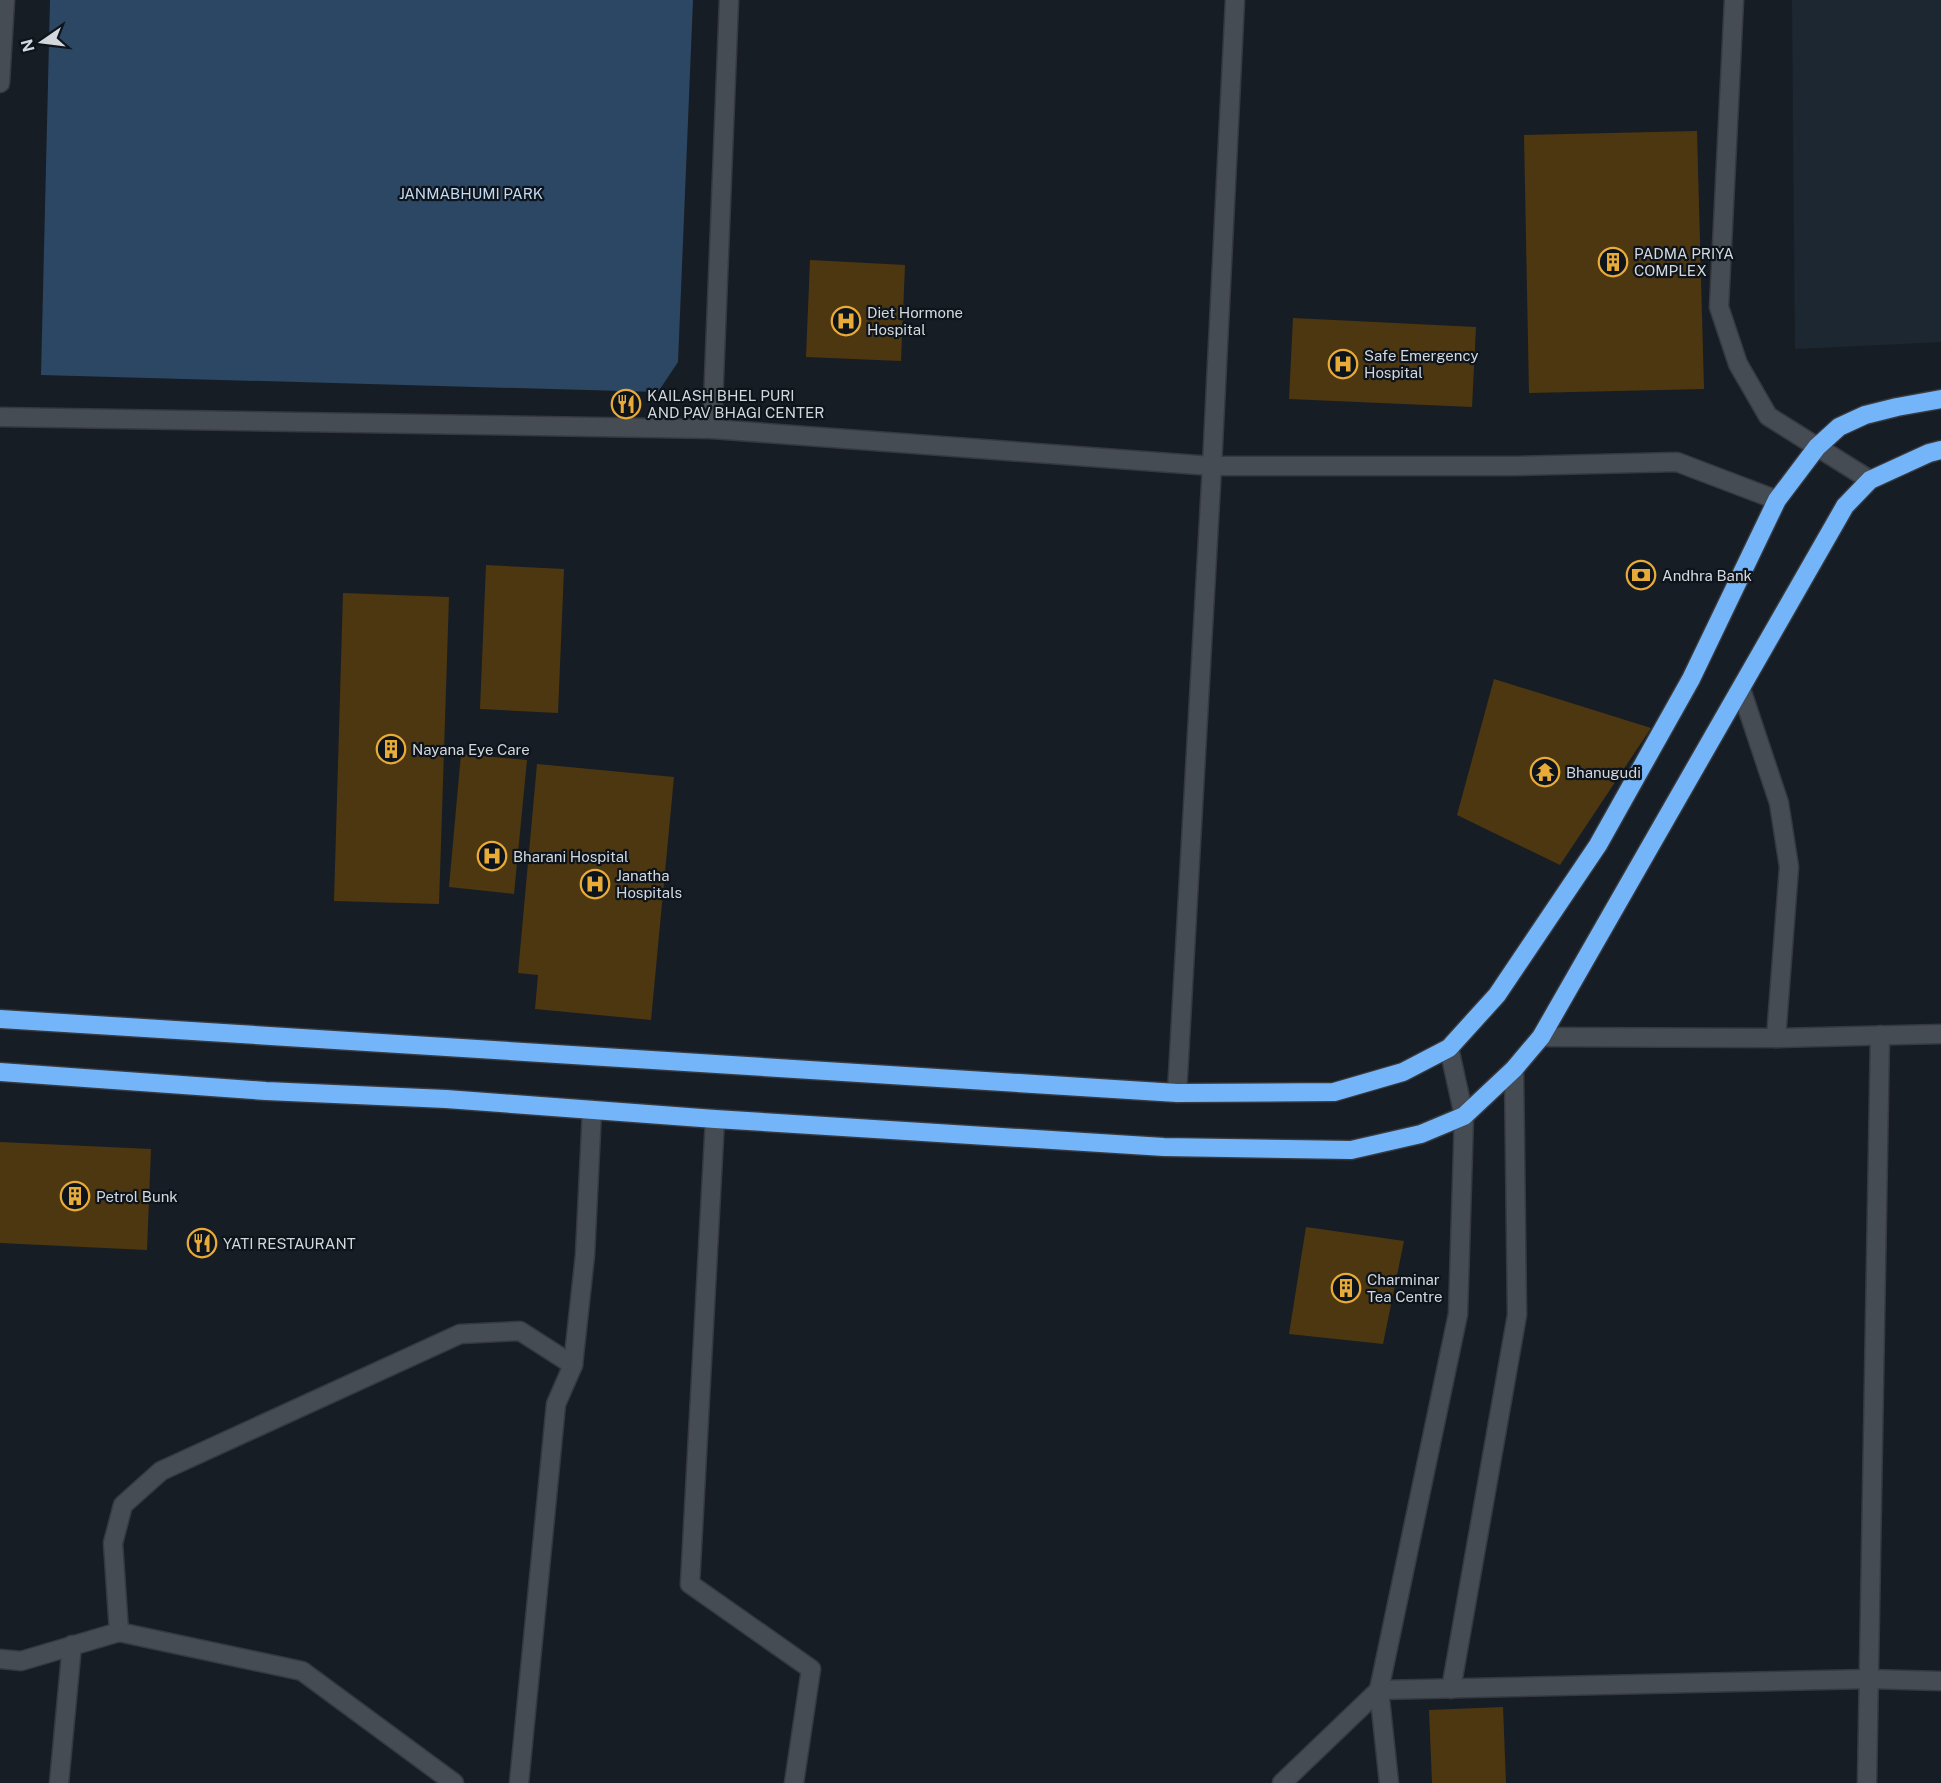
<svg xmlns="http://www.w3.org/2000/svg" width="1941" height="1783" viewBox="0 0 1941 1783" font-family="'Public Sans',sans-serif">
<style>
.built{fill:#1d2732}
.green{fill:#2c4763}
.building{fill:#4d3711}
.lines{fill:none;stroke-linecap:round;stroke-linejoin:round}
.minor-casing{stroke:#36393f;stroke-width:21}
.highway-casing{stroke:#36393f;stroke-width:21}
.minor{stroke:#454c54;stroke-width:18}
.highway{stroke:#74b4f8;stroke-width:18}
.labels{text-anchor:middle;dominant-baseline:central;stroke-width:4.5;stroke-linejoin:round;paint-order:stroke}
.park-label{font-size:15px;fill:#c3daf3;stroke:#0e141b}
.poi-label{font-size:15px;fill:#d3d8dd;stroke:#0e141b;text-anchor:start}
</style>
<rect width="100%" height="100%" fill="#171d24"/>
<path class="built" d="M1792 0H1941V342L1795 349Z"/>
<path class="green" d="M50 0H693L678 362 658 392 41 375Z"/>
<g class="building">
<path d="M1697 131 1704 389 1529 393 1524 135Z"/>
<path d="M810 260 905 265 901 361 806 357Z"/>
<path d="M1293 318 1476 327 1472 407 1289 399Z"/>
<path d="M486 565 564 569 558 713 480 709Z"/>
<path d="M343 593 449 597 439 904 334 901Z"/>
<path d="M1494 679 1651 728 1560 865 1457 815Z"/>
<path d="M461 754 527 760 514 894 449 887Z"/>
<path d="M537 764 674 777 651 1020 535 1009 538 975 518 973Z"/>
<path d="M0 1142 151 1149 147 1250 0 1243Z"/>
<path d="M1306 1227 1404 1241 1383 1344 1289 1334Z"/>
<path d="M1503 1707 1506 1783H1432L1429 1710Z"/>
</g>
<g class="lines">
<g class="minor-casing">
<g id="minor">
<path d="M1734 0 1719 307 1738 364 1768 416 1870 480"/>
<path d="M0 83 5 0"/>
<path d="M0 417 712 429 1212 466H1515L1677 462 1777 500"/>
<path d="M712 429 729 0"/>
<path d="M1741 689 1779 803 1789 867 1776 1038"/>
<path d="M1541 1037 1776 1038 1941 1034"/>
<path d="M1177 1093 1212 466 1235 0"/>
<path d="M715 1119 690 1584 811 1669 794 1783"/>
<path d="M573 1365 585 1255 592 1110"/>
<path d="M119 1632 113 1543 123 1505 161 1471 460 1334 520 1331 573 1365 556 1404 519 1783"/>
<path d="M0 1659 21 1661 119 1632 302 1671 454 1783"/>
<path d="M1451 1689 1517 1315 1514 1069"/>
<path d="M59 1783 72 1645"/>
<path d="M1282 1783 1379 1690 1869 1679 1941 1681"/>
<path d="M1389 1783 1379 1690 1458 1314 1464 1116 1449 1048"/>
<path d="M1867 1783 1880 1035"/>
</g>
</g>
<g class="highway-casing">
<g id="highway">
<path d="M0 1019 1177 1093 1334 1092 1403 1072 1449 1048 1497 995 1598 845 1691 679 1777 500 1817 447 1839 427 1865 415 1897 407 1941 399"/>
<path d="M0 1072 266 1091 446 1099 715 1119 1164 1147 1351 1150 1421 1134 1464 1116 1514 1069 1541 1037 1845 506 1870 480 1929 453 1941 450"/>
</g>
</g>
<use href="#minor" class="minor"/>
<use href="#highway" class="highway"/>
</g>
<defs>
<g id="building-ring" transform="scale(1.5)"><circle r="9.5" fill="#0e141b" stroke="#e9ab38" stroke-width="1.5"/><path d="M-4-6H4V6H1V3H-1V6H-4ZM-2.5-4.3h1.7v1.8h-1.7ZM.8-4.3h1.7v1.8H.8ZM-2.5-1h1.7V.8h-1.7ZM.8-1h1.7V.8H.8Z" fill="#e9ab38"/></g>
<g id="hospital-ring" transform="scale(1.5)"><circle r="9.5" fill="#0e141b" stroke="#e9ab38" stroke-width="1.5"/><path d="M-5-5h3v3.5h4V-5h3V5h-3V1.5h-4V5h-3Z" fill="#e9ab38"/></g>
<g id="restaurant-ring" transform="scale(1.5)"><circle r="9.5" fill="#0e141b" stroke="#e9ab38" stroke-width="1.5"/><path d="M-5-6h1v4h1v-4h1v4h1v-4h1v5L-1.5 .5V6h-2V.5L-5-1ZM5-6V6H3V1.5H1.5Q1.5-4 5-6Z" fill="#e9ab38"/></g>
<g id="bank-ring" transform="scale(1.5)"><circle r="9.5" fill="#0e141b" stroke="#e9ab38" stroke-width="1.5"/><path d="M-6-4H6V4H-6ZM0-2.3a2.3 2.3 0 1 0 0 4.6a2.3 2.3 0 1 0 0-4.6Z" fill="#e9ab38"/></g>
<g id="temple-ring" transform="scale(1.5)"><circle r="9.5" fill="#0e141b" stroke="#e9ab38" stroke-width="1.5"/><path d="M0-6L5-2H3V0L6.5 2.5H4V6H1.5V3h-3V6H-4V2.5H-6.5L-3 0V-2H-5Z" fill="#e9ab38"/></g>
</defs>
<g fill-rule="evenodd">
<use href="#building-ring" x="1613" y="262"/>
<use href="#hospital-ring" x="846" y="321"/>
<use href="#hospital-ring" x="1343" y="364"/>
<use href="#restaurant-ring" x="626" y="404"/>
<use href="#bank-ring" x="1641" y="575"/>
<use href="#building-ring" x="391" y="749"/>
<use href="#temple-ring" x="1545" y="772"/>
<use href="#hospital-ring" x="492" y="856"/>
<use href="#hospital-ring" x="595" y="884"/>
<use href="#building-ring" x="75" y="1196"/>
<use href="#restaurant-ring" x="202" y="1243"/>
<use href="#building-ring" x="1346" y="1288"/>
</g>
<g class="labels">
<g class="park-label">
<text x="471" y="193">JANMABHUMI PARK</text>
</g>
<g class="poi-label">
<text x="1634" y="253">PADMA PRIYA<tspan x="1634" dy="17">COMPLEX</tspan></text>
<text x="867" y="312">Diet Hormone<tspan x="867" dy="17">Hospital</tspan></text>
<text x="1364" y="355">Safe Emergency<tspan x="1364" dy="17">Hospital</tspan></text>
<text x="647" y="395">KAILASH BHEL PURI<tspan x="647" dy="17">AND PAV BHAGI CENTER</tspan></text>
<text x="1662" y="575">Andhra Bank</text>
<text x="412" y="749">Nayana Eye Care</text>
<text x="1566" y="772">Bhanugudi</text>
<text x="513" y="856">Bharani Hospital</text>
<text x="616" y="875">Janatha<tspan x="616" dy="17">Hospitals</tspan></text>
<text x="96" y="1196">Petrol Bunk</text>
<text x="223" y="1243">YATI RESTAURANT</text>
<text x="1367" y="1279">Charminar<tspan x="1367" dy="17">Tea Centre</tspan></text>
</g>
</g>
<g transform="translate(42 42) rotate(256)" stroke="#0e141b" stroke-width="4.5" paint-order="stroke">
<path d="M0-4.5L10 22L0 15L-10 22Z" fill="#d3d8dd"/>
<text y="-9" font-size="16" font-weight="bold" text-anchor="middle" fill="#d3d8dd">N</text>
</g>
</svg>
